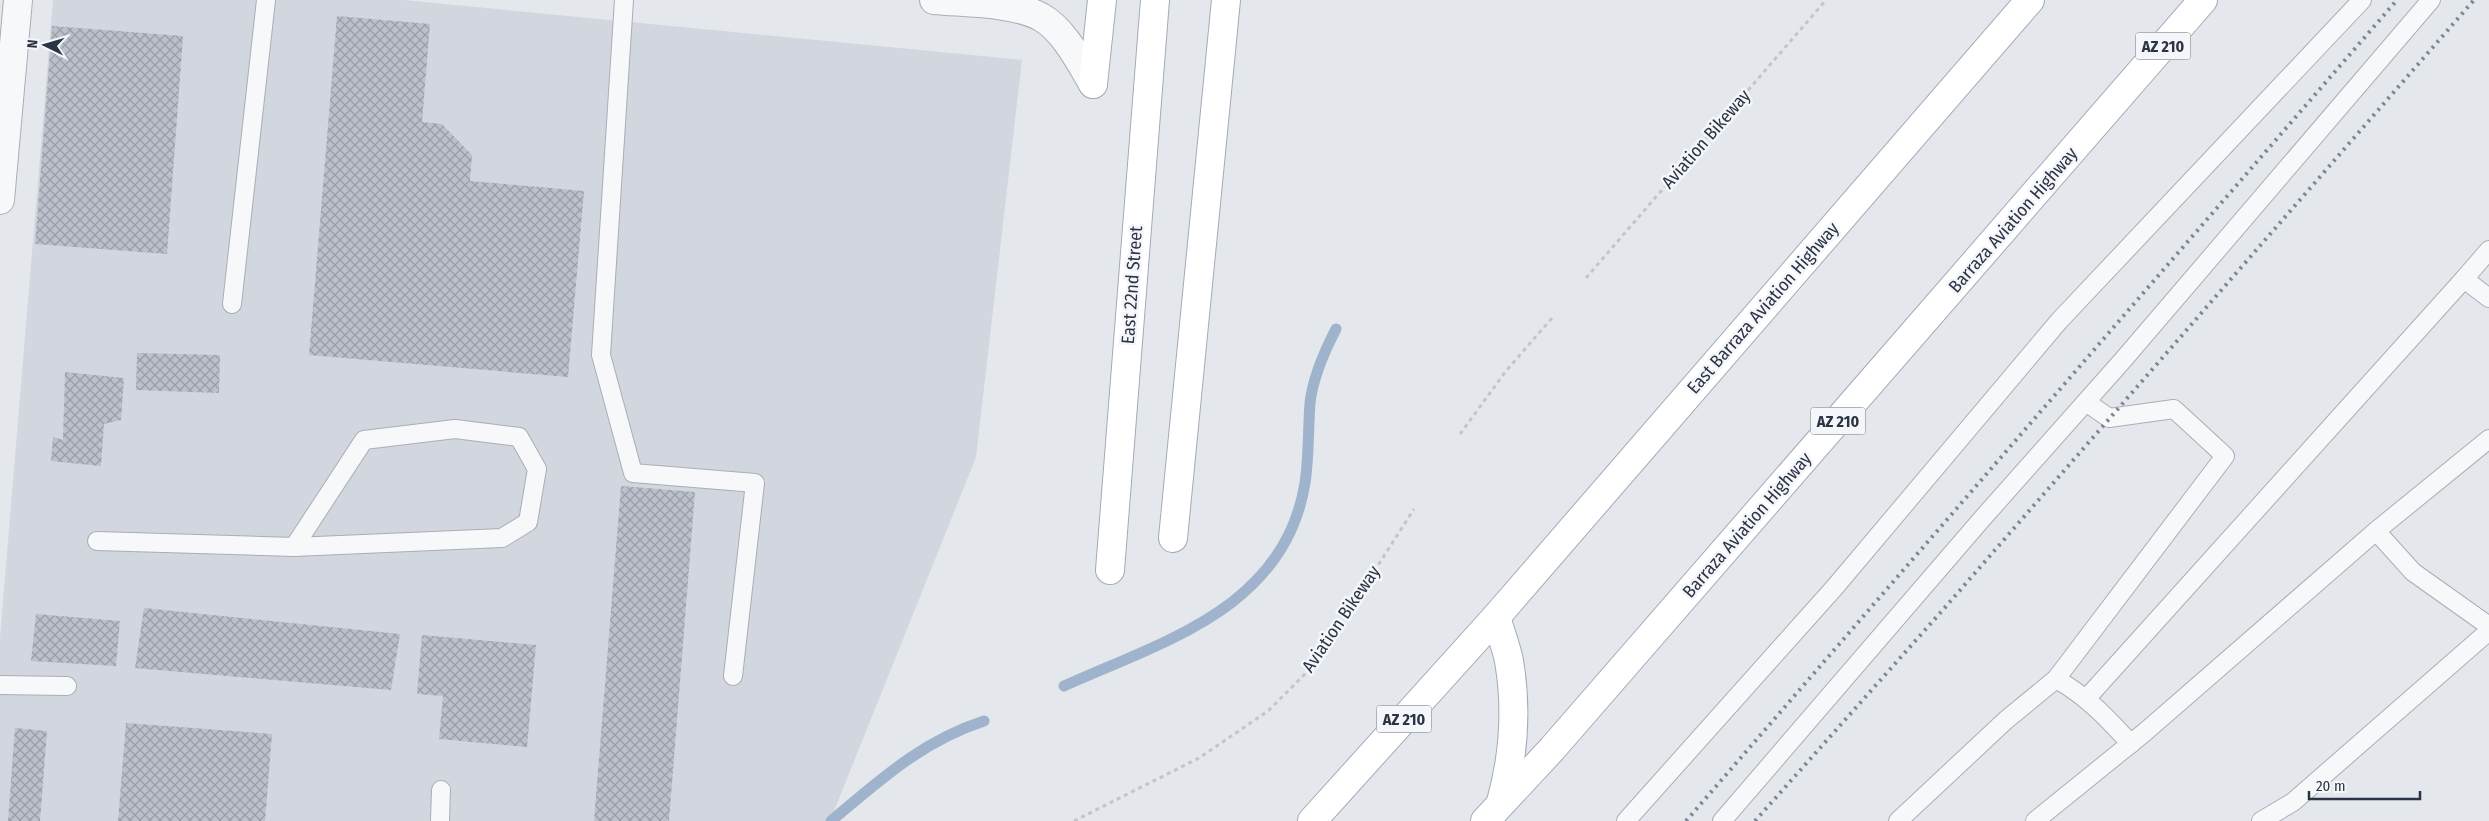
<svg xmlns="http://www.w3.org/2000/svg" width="2489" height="821" viewBox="0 0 2489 821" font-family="'Fira Sans Condensed',sans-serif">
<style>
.built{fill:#d2d6de}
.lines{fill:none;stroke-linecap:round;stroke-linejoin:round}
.stream{stroke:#9fb4cc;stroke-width:11}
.building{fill:url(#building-cross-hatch)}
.service-casing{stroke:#a9aeb7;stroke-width:20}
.minor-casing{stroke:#a9aeb7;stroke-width:30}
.primary-casing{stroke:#a3abb8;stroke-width:30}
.path{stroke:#c2c5cb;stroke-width:3;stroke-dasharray:4 4;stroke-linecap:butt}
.service{stroke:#f7f8fa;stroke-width:18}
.minor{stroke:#f7f8fa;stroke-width:28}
.primary{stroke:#fff;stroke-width:28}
.rail{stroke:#7d8696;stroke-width:4;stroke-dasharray:2.5 5;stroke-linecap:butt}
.labels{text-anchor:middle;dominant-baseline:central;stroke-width:5;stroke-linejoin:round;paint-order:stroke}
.shield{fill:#f4f6f9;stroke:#676e7b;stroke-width:1}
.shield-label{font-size:16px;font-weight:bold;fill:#2b3445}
.street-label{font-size:18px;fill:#2b3445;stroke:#f4f6f9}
</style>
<defs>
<pattern id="building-cross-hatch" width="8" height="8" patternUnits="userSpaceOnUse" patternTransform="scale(1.25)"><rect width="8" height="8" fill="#bbc0ca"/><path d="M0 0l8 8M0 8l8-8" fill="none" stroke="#989da6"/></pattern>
</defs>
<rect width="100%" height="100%" fill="#e4e7ec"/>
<path class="built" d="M53 0H403L1022 60 976 457 830 821H0V638Z"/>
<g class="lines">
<g class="stream">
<path d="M1064 686C1164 641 1285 608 1305 483 1309 456 1308 430 1310 403 1313 377 1324 352 1336 329"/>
<path d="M831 821C880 780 922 741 984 721"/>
</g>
</g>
<g class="building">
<path d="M337 16 430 24 422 122 442 124 472 155 470 181 584 191 568 377 309 355Z"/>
<path d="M52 26 183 36 167 254 35 244Z"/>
<path d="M137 353 220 355 219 393 136 390Z"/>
<path d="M65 372 124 378 121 420 104 424 101 466 51 461 53 437 63 440Z"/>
<path d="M621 486 695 492 669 821H594Z"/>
<path d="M144 608 400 634 391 690 135 668Z"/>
<path d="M36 614 120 621 116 666 31 661Z"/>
<path d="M422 635 536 645 527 747 439 739 443 696 417 694Z"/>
<path d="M126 723 272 734 265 821H118Z"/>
<path d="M15 728 47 731 40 821H8Z"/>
</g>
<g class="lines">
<g class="service-casing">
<g id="service">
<path d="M624 0 601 355 633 473 755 483 733 676"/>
<path d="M2464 279 2489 250"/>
<path d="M232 304 266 0"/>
<path d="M2376 531 2413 572 2489 626"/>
<path d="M97 541 294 547 364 440 455 429 519 437 537 469 528 522 502 538 294 547"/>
<path d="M2056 679 2225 456 2174 409 2109 418 2086 402"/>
<path d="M0 685 67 686"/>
<path d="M2086 699 2464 279 2489 298"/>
<path d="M440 821 441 790"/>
<path d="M1626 821 1835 587 2059 321 2362 0"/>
<path d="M1722 821 1981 520 2123 360 2431 0"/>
<path d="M1898 821 2006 720 2056 679C2088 697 2107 718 2131 744"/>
<path d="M2035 821 2145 732 2376 531 2489 439"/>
<path d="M2261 821 2293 802 2489 631"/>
</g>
</g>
<g class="minor-casing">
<g id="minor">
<path d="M934 0C966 3 1013 2 1041 17 1064 30 1080 62 1093 84"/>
<path d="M0 200 18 0"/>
</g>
</g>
<g class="primary-casing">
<g id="primary">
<path d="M1093 84 1102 0"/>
<path d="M1173 538 1226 0"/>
<path d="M1110 570 1155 0"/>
<path d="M1496 617C1500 631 1506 646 1509 661 1517 708 1514 755 1501 802"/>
<path d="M1312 821 1496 617 2030 0"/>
<path d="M1485 821 1552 749 2203 0"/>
</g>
</g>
<g class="path">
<path d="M1586 278 1826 0"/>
<path d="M1460 434 1506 371 1552 318"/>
<path d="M1074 821 1199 758 1268 711 1315 664 1414 509"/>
</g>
<use href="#service" class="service"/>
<use href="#minor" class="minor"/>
<use href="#primary" class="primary"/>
<g class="rail">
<path d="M1686 821 2397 0"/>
<path d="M1755 821 1941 612 2474 0"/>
</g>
</g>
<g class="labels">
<g class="shield">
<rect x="2135.5" y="32.5" width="55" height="27" rx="4"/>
<rect x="1810.5" y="407.5" width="55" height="27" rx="4"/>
<rect x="1376.5" y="705.5" width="55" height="27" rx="4"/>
</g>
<g class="shield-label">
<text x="2163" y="46">AZ 210</text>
<text x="1838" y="421">AZ 210</text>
<text x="1404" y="719">AZ 210</text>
</g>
<g class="street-label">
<text transform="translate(1706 139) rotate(-49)">Aviation Bikeway</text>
<text transform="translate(2013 220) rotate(-49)">Barraza Aviation Highway</text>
<text transform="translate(1132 285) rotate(-86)">East 22nd Street</text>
<text transform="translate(1763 308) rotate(-49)">East Barraza Aviation Highway</text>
<text transform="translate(1747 525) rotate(-49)">Barraza Aviation Highway</text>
<text transform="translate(1341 619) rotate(-56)">Aviation Bikeway</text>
</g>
</g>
<g transform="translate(45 45) rotate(275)" stroke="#f4f6f9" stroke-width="4" paint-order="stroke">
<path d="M0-4L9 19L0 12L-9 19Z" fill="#2b3445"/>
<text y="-8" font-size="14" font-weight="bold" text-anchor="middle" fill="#2b3445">N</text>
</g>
<path d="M2309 791v8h111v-8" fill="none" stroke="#2b3445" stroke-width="2.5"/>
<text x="2316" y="791" font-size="15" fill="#2b3445" stroke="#f4f6f9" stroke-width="4" paint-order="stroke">20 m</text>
</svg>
